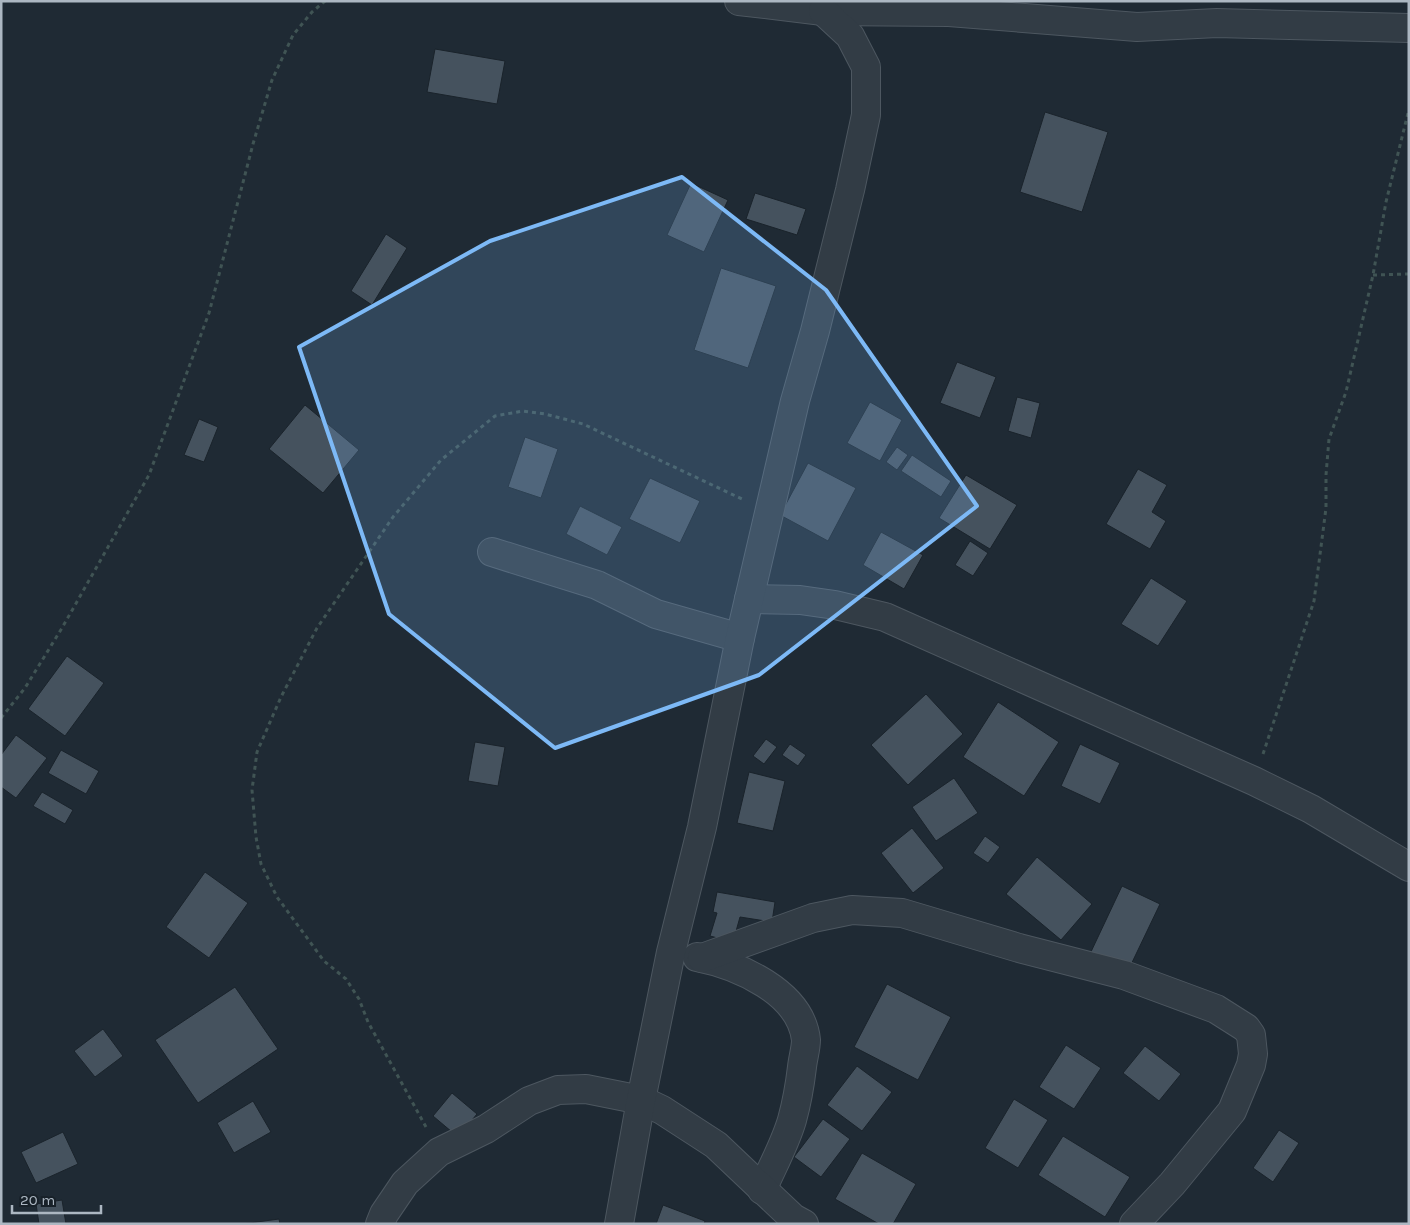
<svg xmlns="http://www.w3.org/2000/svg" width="1410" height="1225" viewBox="0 0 1410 1225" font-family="Karla,sans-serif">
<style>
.building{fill:#45525e;stroke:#1a232b}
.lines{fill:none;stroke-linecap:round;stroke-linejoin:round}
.minor-casing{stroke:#4d5760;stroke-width:30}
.path{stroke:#405454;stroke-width:3;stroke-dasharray:4 4;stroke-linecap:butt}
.minor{stroke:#323c45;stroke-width:28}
.marked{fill:#7db9f6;fill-opacity:0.2;stroke:#7db9f6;stroke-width:4;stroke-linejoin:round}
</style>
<rect width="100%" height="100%" fill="#1f2a34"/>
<g class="building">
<path d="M435 49 505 61 497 104 427 92Z"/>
<path d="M1045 112 1108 132 1082 212 1020 192Z"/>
<path d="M691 183 728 200 704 252 667 235Z"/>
<path d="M755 193 806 209 797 235 746 219Z"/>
<path d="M386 234 407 248 372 305 351 291Z"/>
<path d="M721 268 776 286 748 368 694 350Z"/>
<path d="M957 362 996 377 980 418 940 403Z"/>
<path d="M1017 397 1040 403 1031 438 1008 431Z"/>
<path d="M870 402 902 420 880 461 847 443Z"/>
<path d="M305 405 359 450 323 493 269 449Z"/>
<path d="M199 419 218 427 204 462 184 455Z"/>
<path d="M525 437 558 449 541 498 508 487Z"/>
<path d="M897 447 908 455 897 470 886 462Z"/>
<path d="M912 455 951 481 941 497 901 471Z"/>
<path d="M808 463 856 488 828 541 780 515Z"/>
<path d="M1138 469 1167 485 1152 512 1166 521 1150 549 1106 524Z"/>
<path d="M966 475 1017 505 990 549 939 518Z"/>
<path d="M650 478 700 501 680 543 629 519Z"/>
<path d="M580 506 622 527 607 555 566 534Z"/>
<path d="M881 532 923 555 904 589 863 565Z"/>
<path d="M970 541 988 553 973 576 955 565Z"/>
<path d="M1151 578 1187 601 1158 646 1121 624Z"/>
<path d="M67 656 104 683 65 736 28 709Z"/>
<path d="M926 694 963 734 908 785 871 745Z"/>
<path d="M998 702 1059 742 1024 796 963 757Z"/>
<path d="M16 735 47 758 16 798 1 787V755Z"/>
<path d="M766 739 777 747 764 764 753 756Z"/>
<path d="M475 742 505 747 498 786 468 781Z"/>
<path d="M790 744 806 755 798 766 782 755Z"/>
<path d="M1080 744 1120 763 1100 804 1061 786Z"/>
<path d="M61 750 99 771 86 794 48 773Z"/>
<path d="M749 772 785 781 773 831 737 823Z"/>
<path d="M954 778 978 813 936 841 912 807Z"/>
<path d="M42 792 73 810 65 824 33 806Z"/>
<path d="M912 828 944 868 913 893 881 853Z"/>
<path d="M985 836 1000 847 988 863 973 853Z"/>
<path d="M1037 857 1092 904 1061 940 1006 894Z"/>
<path d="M205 872 248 903 209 958 166 927Z"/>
<path d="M1122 886 1160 904 1127 973 1089 956Z"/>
<path d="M717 892 775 902 772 922 740 917 733 942 710 936 717 913 713 912Z"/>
<path d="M887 984 951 1017 918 1080 854 1047Z"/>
<path d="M235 987 278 1049 198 1103 155 1040Z"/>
<path d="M103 1029 123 1056 95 1077 74 1051Z"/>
<path d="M1066 1045 1101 1068 1074 1109 1039 1087Z"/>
<path d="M1145 1046 1181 1074 1159 1101 1123 1073Z"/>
<path d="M857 1066 892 1092 862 1131 827 1105Z"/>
<path d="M452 1093 477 1114 458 1137 433 1116Z"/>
<path d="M1014 1099 1048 1120 1018 1168 985 1148Z"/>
<path d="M253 1101 271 1132 234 1153 217 1123Z"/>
<path d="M823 1119 850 1139 821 1177 794 1157Z"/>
<path d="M1279 1130 1299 1143 1273 1182 1253 1168Z"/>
<path d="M63 1132 78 1164 36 1183 21 1152Z"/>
<path d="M1063 1136 1130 1177 1105 1217 1038 1175Z"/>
<path d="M862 1153 916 1184 893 1224H879L835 1199Z"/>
<path d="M62 1200 66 1224H39L36 1204Z"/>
<path d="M663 1205 705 1221 704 1224H656Z"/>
<path d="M279 1219 280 1224H242Z"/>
</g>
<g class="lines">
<g class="minor-casing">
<g id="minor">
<path d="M739 1 823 11 949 12 1137 27 1217 23 1409 28"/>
<path d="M492 552 597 585 656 614 740 638"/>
<path d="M749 599 800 600 835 605 885 617 1254 781 1311 809 1409 867"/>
<path d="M697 957C738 965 801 992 806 1040 806 1048 803 1058 802 1067 800 1084 797 1102 792 1120 785 1144 772 1167 762 1190"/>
<path d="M702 958 813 918 852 910 902 913 1019 948 1124 975 1216 1009 1246 1028 1251 1035 1253 1054 1251 1065 1232 1111 1172 1184 1134 1224"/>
<path d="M380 1224 384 1214 405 1183 439 1152 486 1129 529 1101 558 1090 586 1089 641 1100 662 1110 716 1145 793 1218 804 1224"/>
<path d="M619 1224 641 1100 671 952 702 827 740 638 795 401 815 331 850 190 866 115V67L850 36 823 11"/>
</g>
</g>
<g class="path">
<path d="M1373 275 1409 274"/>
<path d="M1 718 25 688 62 628 149 475 209 313 253 144 272 80 293 35 312 12 325 1"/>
<path d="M1263 754 1314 601 1326 508V475L1329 439 1346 392 1373 275 1386 202 1409 109"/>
<path d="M426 1127 368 1022 359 999 346 979 324 961 277 897 261 864 256 837 252 790 257 752 281 697 317 628 393 517 441 460 495 416 523 411 545 414 583 424 742 499"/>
</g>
<use href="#minor" class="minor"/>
</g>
<path class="marked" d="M682 177 826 290 977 506 759 675 555 748 389 614 299 347 490 241Z"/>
<rect width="1410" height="1225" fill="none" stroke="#acb7c2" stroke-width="5"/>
<path d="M12 1205v8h89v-8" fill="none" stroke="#acb7c2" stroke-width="2.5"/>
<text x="20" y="1205" font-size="15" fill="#acb7c2" stroke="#182129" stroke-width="4" paint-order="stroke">20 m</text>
</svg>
